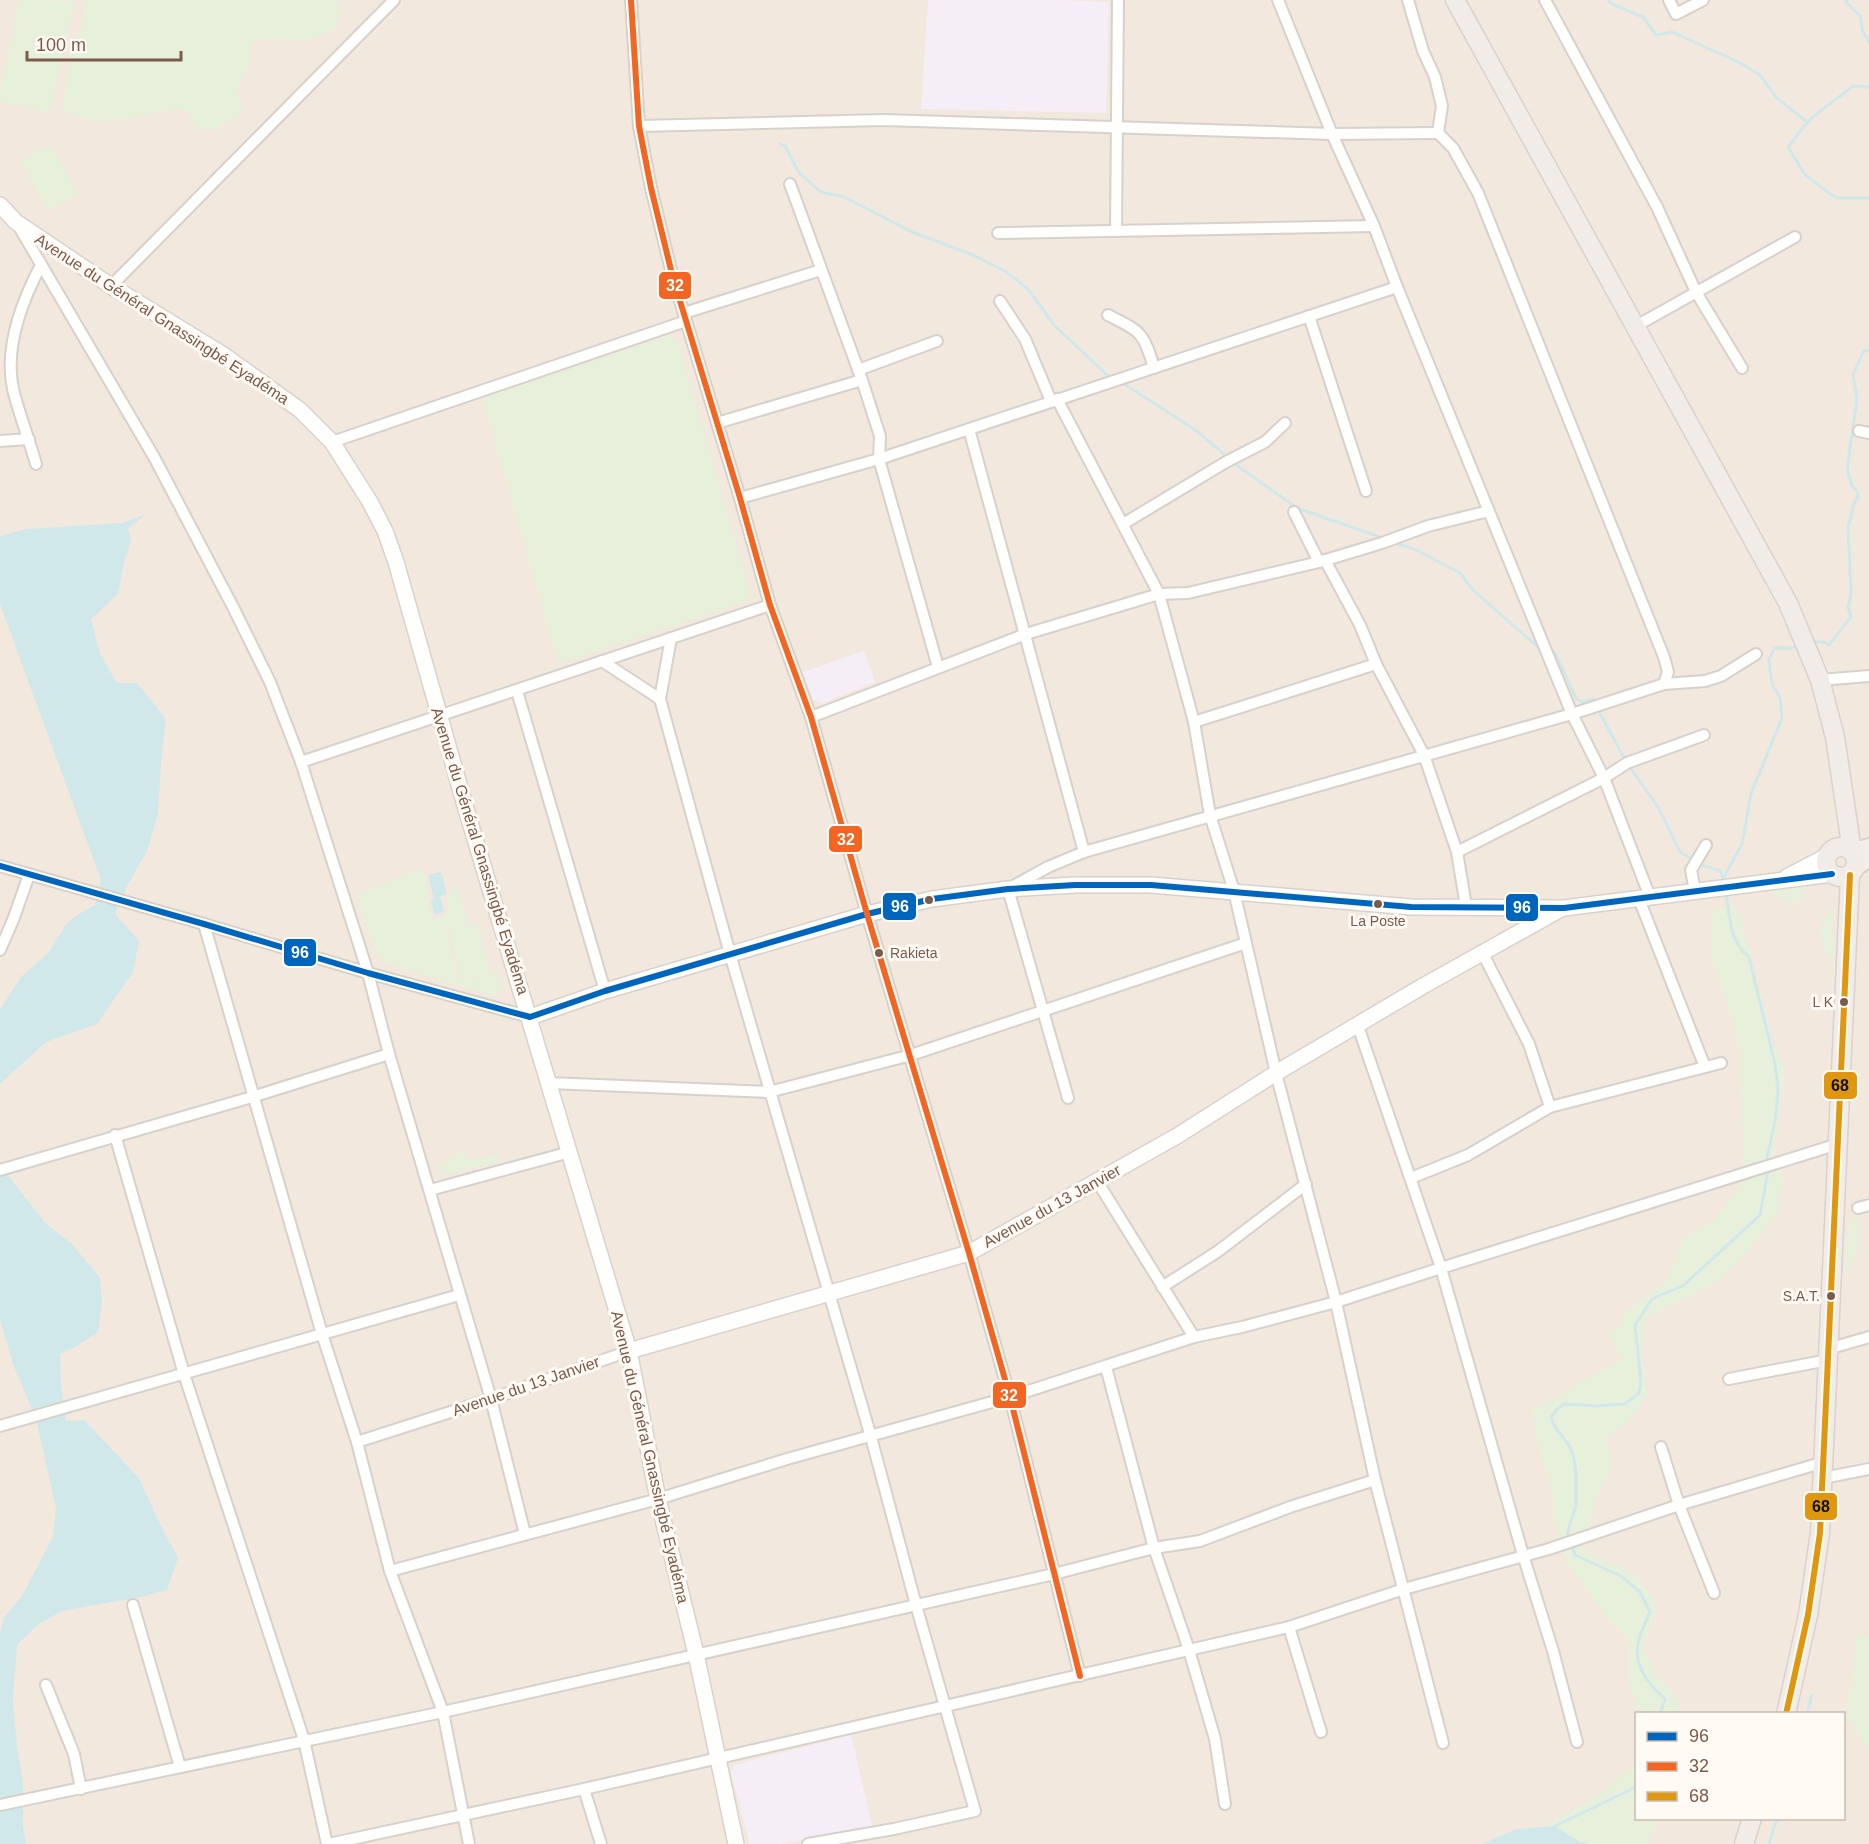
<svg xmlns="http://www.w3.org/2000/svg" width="1869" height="1844" viewBox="0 0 1869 1844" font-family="Arial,sans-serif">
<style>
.residential{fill:#f2e8de;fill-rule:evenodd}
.education{fill:#f6eef6}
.green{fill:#e7f0db}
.water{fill:#d0e8ea}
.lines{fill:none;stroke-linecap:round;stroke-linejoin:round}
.stream{stroke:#d0e8ea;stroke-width:3}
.minor-casing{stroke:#d7d1cb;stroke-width:14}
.secondary-casing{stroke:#d9d2cb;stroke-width:18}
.primary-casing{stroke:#dad1cc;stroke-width:20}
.trunk-casing{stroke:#dad1cc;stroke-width:21}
.minor{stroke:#fefefd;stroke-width:10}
.secondary{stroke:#fefefd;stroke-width:15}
.primary{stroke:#f3eee8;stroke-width:16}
.trunk{stroke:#f2ece8;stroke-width:18}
.bus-1-casing{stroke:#fffaf3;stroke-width:10}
.bus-2-casing{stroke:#fffaf3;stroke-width:10}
.bus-3-casing{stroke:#fffaf3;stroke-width:10}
.bus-1{stroke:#0065bd;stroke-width:6}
.bus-2{stroke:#f26522;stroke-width:6}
.bus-3{stroke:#de970f;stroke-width:6}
.bus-dot{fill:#7a5c4d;stroke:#fffaf3;stroke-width:2}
.labels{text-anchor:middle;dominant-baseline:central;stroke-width:6;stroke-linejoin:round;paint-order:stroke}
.bus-label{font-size:14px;fill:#7a5c4d;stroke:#fffaf3;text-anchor:end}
.street-label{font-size:16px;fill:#7a5c4d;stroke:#fffaf3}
.line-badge{stroke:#fffaf3;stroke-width:2}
.badge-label{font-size:16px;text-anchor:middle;font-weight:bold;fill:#fff}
.pale-badge-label{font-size:16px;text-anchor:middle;font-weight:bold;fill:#111}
</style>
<rect width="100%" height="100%" fill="#f9f5f0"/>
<path class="residential" d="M0 0H1869V1844H0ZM1636 1714H1844V1818H1636Z"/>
<g class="education">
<path d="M928 0H1059L1109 2 1106 113 921 109Z"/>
<path d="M864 651 875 682 823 703 813 700 803 672Z"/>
<path d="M851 1735 872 1826 780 1844H750L731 1773 734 1765Z"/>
</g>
<g class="green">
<path d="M19 0 75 1 50 112 0 101V88Z"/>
<path d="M85 0H338L341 11 335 30 312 39 257 40 251 44 249 66 237 89 242 113 215 130 196 128 186 109 160 111 141 117 112 121 89 120 63 111 67 73 82 28Z"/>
<path d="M51 144 78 195 47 211 20 160Z"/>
<path d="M669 336 677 340 750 593 747 601 558 664 482 398Z"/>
<path d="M423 869 430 900 428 901 433 920 446 916 445 912 449 909 447 895 453 893 452 886 458 885 468 924 446 930 459 982 498 972 502 989 495 996 408 970 383 962 377 957 356 894Z"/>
<path d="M1782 887 1803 888 1801 901 1794 904 1774 895 1772 893 1773 888Z"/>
<path d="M1737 906 1772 1039 1785 1068 1774 1152 1783 1182 1777 1212 1745 1255 1716 1283 1644 1319 1642 1358 1649 1394 1628 1423 1605 1438 1613 1465 1597 1496 1582 1548 1637 1576 1658 1606 1650 1624 1643 1649 1657 1674 1677 1697 1682 1713H1640L1628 1684 1627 1638 1603 1614 1566 1561 1553 1521V1493L1541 1457 1531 1409 1557 1399 1577 1384 1623 1359 1607 1334 1624 1324 1621 1317 1639 1300 1666 1281 1683 1239 1714 1220 1738 1190 1744 1167V1133L1738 1077 1739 1050 1732 1019 1711 956 1713 909Z"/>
<path d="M1831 909 1832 912 1834 962C1818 950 1814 922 1831 909Z"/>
<path d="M477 923 490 973 461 980 449 930Z"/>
<path d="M466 1150 464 1155 470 1160 500 1154V1157H497L498 1162 447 1174 436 1166Z"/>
<path d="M1852 1218H1856L1858 1221C1859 1237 1859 1261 1845 1271L1849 1221Z"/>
<path d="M1857 1635 1869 1636V1752L1846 1715Z"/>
<path d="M1636 1761V1818L1658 1819 1649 1844H1588C1570 1839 1564 1826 1543 1827L1604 1791Z"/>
</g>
<g class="water">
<path d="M147 514 128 528 131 541 124 562 118 594 91 619 100 654 117 683H137L166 719 161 762 158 814 147 851 127 886 115 914 139 941 133 972 97 1024 46 1042 0 1084V1009L21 977 48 953 66 925 74 917 95 905 101 880 0 604V536L27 529 122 523Z"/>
<path d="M441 872 447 894 440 896 444 912 434 915 431 901 434 900 428 875Z"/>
<path d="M0 1165 45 1223 72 1244 100 1278 102 1302 98 1332 77 1346 60 1354 61 1385 66 1421 84 1420 139 1478 158 1520 178 1558 167 1590 140 1597 62 1611 37 1625 17 1645 13 1699 17 1746 23 1782V1827L26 1844H0V1633L4 1618 22 1596 53 1537 56 1508 36 1419 13 1364 0 1320Z"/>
<path d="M1555 1826 1580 1842 1588 1844H1482L1517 1829Z"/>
</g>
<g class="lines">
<g class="stream">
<path d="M1608 0 1612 4 1643 17 1656 35 1672 32 1736 61 1759 74 1777 98 1807 122"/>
<path d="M1847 0 1846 2 1861 17 1862 30 1869 42"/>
<path d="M1869 87 1853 86C1839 98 1823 107 1810 120 1802 127 1796 138 1788 147L1805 175 1836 198H1869"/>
<path d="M780 144 785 146 799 173 821 192 844 197 912 232 973 255 1005 271 1028 289 1054 325 1106 374 1112 377"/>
<path d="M1121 382 1194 429 1228 457"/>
<path d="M1232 462 1297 508 1383 538"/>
<path d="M1395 543 1414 549 1459 572 1474 591 1538 647 1543 649"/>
<path d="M1810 642H1824L1829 645 1851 617 1848 607 1851 594 1848 527 1855 501 1858 498 1857 491 1852 486 1847 469 1857 398 1853 375 1864 350 1869 351"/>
<path d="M1549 651 1555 653 1576 698 1582 702 1593 699 1595 704"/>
<path d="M1598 710 1627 763 1658 807 1680 852 1701 865 1711 868"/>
<path d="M1714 869 1720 870 1725 884"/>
<path d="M1724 877 1742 844 1751 794 1782 718 1780 697 1774 688 1770 673 1769 659 1775 648H1791L1798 646"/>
<path d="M1569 1539C1565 1528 1575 1516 1576 1504 1576 1486 1578 1459 1568 1444 1559 1431 1557 1434 1551 1417L1557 1409 1564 1404 1596 1406 1625 1404 1639 1393 1641 1381 1635 1325 1652 1299 1684 1285 1760 1215 1767 1177V1158L1776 1117 1778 1089 1775 1064 1749 957C1729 941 1730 917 1726 893"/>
<path d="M1572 1545 1575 1555 1621 1576 1640 1592 1650 1612C1646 1622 1640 1632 1638 1643 1633 1666 1649 1685 1665 1699L1660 1714"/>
<path d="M1807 1714 1812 1695"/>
<path d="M1555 1826 1636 1787"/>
<path d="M1769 1844 1777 1818"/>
</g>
<g class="minor-casing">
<g id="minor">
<path d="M631 0 639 126 651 188 673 278 740 498 770 605 811 717 867 914 969 1253 1010 1397 1080 1676"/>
<path d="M1278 0 1332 134 1374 226 1397 287 1572 714 1604 778 1650 897"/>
<path d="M1408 0 1423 51 1435 77 1442 106 1438 133 1453 148 1478 193 1664 657 1668 672 1664 684"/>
<path d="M1545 0 1657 207 1696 292 1742 368"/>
<path d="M1669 0 1676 14 1703 0"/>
<path d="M639 126 884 120 1332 134 1438 133"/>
<path d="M790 184 862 380 880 436 879 459 938 667"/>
<path d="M18 225 154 457 233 607 270 682 301 762 368 973 389 1054 491 1399 525 1534"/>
<path d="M1116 231 1118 0"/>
<path d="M998 233 1374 226"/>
<path d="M111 286 394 0"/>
<path d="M1000 301 1025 339 1051 401"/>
<path d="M684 313 821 270"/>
<path d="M1108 315C1141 332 1143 331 1154 368"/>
<path d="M1309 316 1366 491"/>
<path d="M1636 326 1795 237"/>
<path d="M858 370 937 341"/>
<path d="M1057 399 1159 594 1194 722 1210 815 1234 891 1276 1073 1336 1302 1375 1480 1443 1743"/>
<path d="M717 423 862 380"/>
<path d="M969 429 1084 852"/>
<path d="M1859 431 1869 433"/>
<path d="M0 441 29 439"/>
<path d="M332 442 686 321"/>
<path d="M36 464C29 439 19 414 13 389 4 347 22 301 41 265"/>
<path d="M740 498 879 459 1397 287"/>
<path d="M1294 512 1319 562"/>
<path d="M1123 524 1226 462 1265 442 1285 423"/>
<path d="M1325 560 1360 625 1376 664 1424 755 1457 852 1466 906"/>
<path d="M671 638 660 699 730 954 871 1437 916 1605 975 1811 894 1829 808 1844"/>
<path d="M602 661 660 699"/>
<path d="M1820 680 1869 676"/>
<path d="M517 691 605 991"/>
<path d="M811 717 1026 634 1159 594 1188 593 1319 562 1382 543 1428 526 1489 511"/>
<path d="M1194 722 1376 664"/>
<path d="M301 762 770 605"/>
<path d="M1457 852 1604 778 1627 763 1704 735"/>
<path d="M0 866 204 924 368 973 530 1017"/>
<path d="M1695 891 1691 870 1706 845"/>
<path d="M1639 899 1705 1067"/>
<path d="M204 924 322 1334 357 1442 390 1571 443 1712 469 1844"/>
<path d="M0 950 13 920 29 875"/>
<path d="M1482 952 1529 1044 1550 1107"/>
<path d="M1358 1026 1441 1268 1523 1555 1553 1651 1577 1742"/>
<path d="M549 1083 769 1092 911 1055 1246 943"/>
<path d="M1068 1098 1008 889 1048 867 1084 852 1572 714 1664 684 1705 681 1721 676 1756 654"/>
<path d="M115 1135 184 1374 304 1740 327 1844"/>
<path d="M0 1170 252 1097 389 1054"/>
<path d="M1411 1178 1468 1155 1550 1107 1721 1063"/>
<path d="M1097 1181 1194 1337"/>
<path d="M430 1190 570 1152"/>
<path d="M1858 1208 1869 1205"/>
<path d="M1162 1287 1217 1252 1306 1184"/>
<path d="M1828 1349 1869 1337"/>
<path d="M1106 1367 1154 1548 1189 1650 1215 1739 1225 1804"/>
<path d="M1729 1379 1828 1360"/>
<path d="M0 1426 459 1295"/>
<path d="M357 1442 491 1399 629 1351"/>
<path d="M1661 1447 1679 1505 1714 1593"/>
<path d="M1823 1478 1869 1469"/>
<path d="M390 1571 658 1499 787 1459 1010 1397 1194 1337 1242 1327 1336 1302 1441 1268 1838 1144"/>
<path d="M133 1605 180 1767"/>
<path d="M1289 1627 1321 1732"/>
<path d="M46 1685 74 1754 81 1789"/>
<path d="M584 1789 601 1844"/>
<path d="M0 1805 443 1712 1054 1574 1154 1548 1200 1541 1290 1507 1375 1480"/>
<path d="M329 1844 584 1789 1289 1627 1404 1589 1549 1549 1679 1505 1824 1462"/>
</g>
</g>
<g class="secondary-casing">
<g id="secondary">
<path d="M0 205 16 222 111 286 225 356 300 410 332 442 370 502 385 531 396 562 466 809 629 1351 658 1499 696 1654 736 1844"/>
<path d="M1787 877 1827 856"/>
<path d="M530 1017 605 991 867 914 932 899 1008 889 1075 885H1151L1411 907 1564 908 1832 874"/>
<path d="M629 1351 969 1253 1177 1136 1276 1073 1423 986 1561 909"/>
</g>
</g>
<g class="primary-casing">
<g id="primary">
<path d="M1853 852 1869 847"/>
<path d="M1856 867 1869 858"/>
</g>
</g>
<g class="trunk-casing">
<g id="trunk">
<path d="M1455 0 1788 603 1820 680 1835 737 1852 851"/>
<circle cx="1841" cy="862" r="15"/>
<path d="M1786 1714 1808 1615 1820 1533 1850 875"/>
<path d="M1744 1844 1752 1818"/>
</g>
</g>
<use href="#minor" class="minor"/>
<use href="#secondary" class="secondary"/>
<use href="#primary" class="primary"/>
<use href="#trunk" class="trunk"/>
<g class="bus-1-casing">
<path id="bus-1" d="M0 866 204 924 368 973 530 1017 605 991 867 914 932 899 1008 889 1075 885H1151L1411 907 1564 908 1832 874"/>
</g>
<g class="bus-2-casing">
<path id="bus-2" d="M631 0 639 126 651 188 673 278 740 498 770 605 811 717 867 914 969 1253 1010 1397 1080 1676"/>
</g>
<g class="bus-3-casing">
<path id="bus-3" d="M1786 1714 1808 1615 1820 1533 1850 875"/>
</g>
<use href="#bus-1" class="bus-1"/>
<use href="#bus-2" class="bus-2"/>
<use href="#bus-3" class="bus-3"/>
</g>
<g class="bus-dot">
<circle cx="929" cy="900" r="5"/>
<circle cx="1378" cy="904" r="5"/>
<circle cx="879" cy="953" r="5"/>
<circle cx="1844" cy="1002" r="5"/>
<circle cx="1831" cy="1296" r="5"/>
</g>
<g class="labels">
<g class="bus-label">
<text x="1378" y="921" text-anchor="middle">La Poste</text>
<text x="890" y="953" text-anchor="start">Rakieta</text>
<text x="1833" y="1002">L K</text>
<text x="1820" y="1296">S.A.T.</text>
</g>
<g class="street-label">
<text transform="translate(162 319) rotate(33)">Avenue du Général Gnassingbé Eyadéma</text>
<text transform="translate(480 851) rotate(73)">Avenue du Général Gnassingbé Eyadéma</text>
<text transform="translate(1052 1206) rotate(-29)">Avenue du 13 Janvier</text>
<text transform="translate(526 1386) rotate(-19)">Avenue du 13 Janvier</text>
<text transform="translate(650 1457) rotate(77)">Avenue du Général Gnassingbé Eyadéma</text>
</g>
</g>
<g class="line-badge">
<rect x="658" y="271" width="34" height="29" rx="6" fill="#f26522"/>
<rect x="828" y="825" width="35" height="28" rx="6" fill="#f26522"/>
<rect x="882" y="892" width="35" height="29" rx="6" fill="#0065bd"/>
<rect x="1505" y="893" width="34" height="29" rx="6" fill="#0065bd"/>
<rect x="283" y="938" width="34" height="29" rx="6" fill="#0065bd"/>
<rect x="1823" y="1071" width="35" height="29" rx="6" fill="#de970f"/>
<rect x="992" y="1381" width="35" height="28" rx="6" fill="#f26522"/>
<rect x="1804" y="1492" width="34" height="29" rx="6" fill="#de970f"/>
</g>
<g class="badge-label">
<text x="675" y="291">32</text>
<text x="846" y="845">32</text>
<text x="900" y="912">96</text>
<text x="1522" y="913">96</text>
<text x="300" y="958">96</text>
<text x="1009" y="1401">32</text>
</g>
<g class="pale-badge-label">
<text x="1840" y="1091">68</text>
<text x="1821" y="1512">68</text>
</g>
<rect x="1635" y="1712" width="210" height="108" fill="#fffaf3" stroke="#cabbb1" stroke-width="1.5"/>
<rect x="1647" y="1732" width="30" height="9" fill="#0065bd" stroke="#cabbb1" stroke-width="1.5"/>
<text x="1689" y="1742" font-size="18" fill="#7a5c4d">96</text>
<rect x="1647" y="1762" width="30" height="9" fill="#f26522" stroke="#cabbb1" stroke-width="1.5"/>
<text x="1689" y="1772" font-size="18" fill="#7a5c4d">32</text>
<rect x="1647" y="1792" width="30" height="9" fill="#de970f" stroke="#cabbb1" stroke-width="1.5"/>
<text x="1689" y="1802" font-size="18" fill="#7a5c4d">68</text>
<path d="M27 51v9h154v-9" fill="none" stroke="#7a5c4d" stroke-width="3"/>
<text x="36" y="51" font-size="18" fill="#7a5c4d" stroke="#fffaf3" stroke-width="4.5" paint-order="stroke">100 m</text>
</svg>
